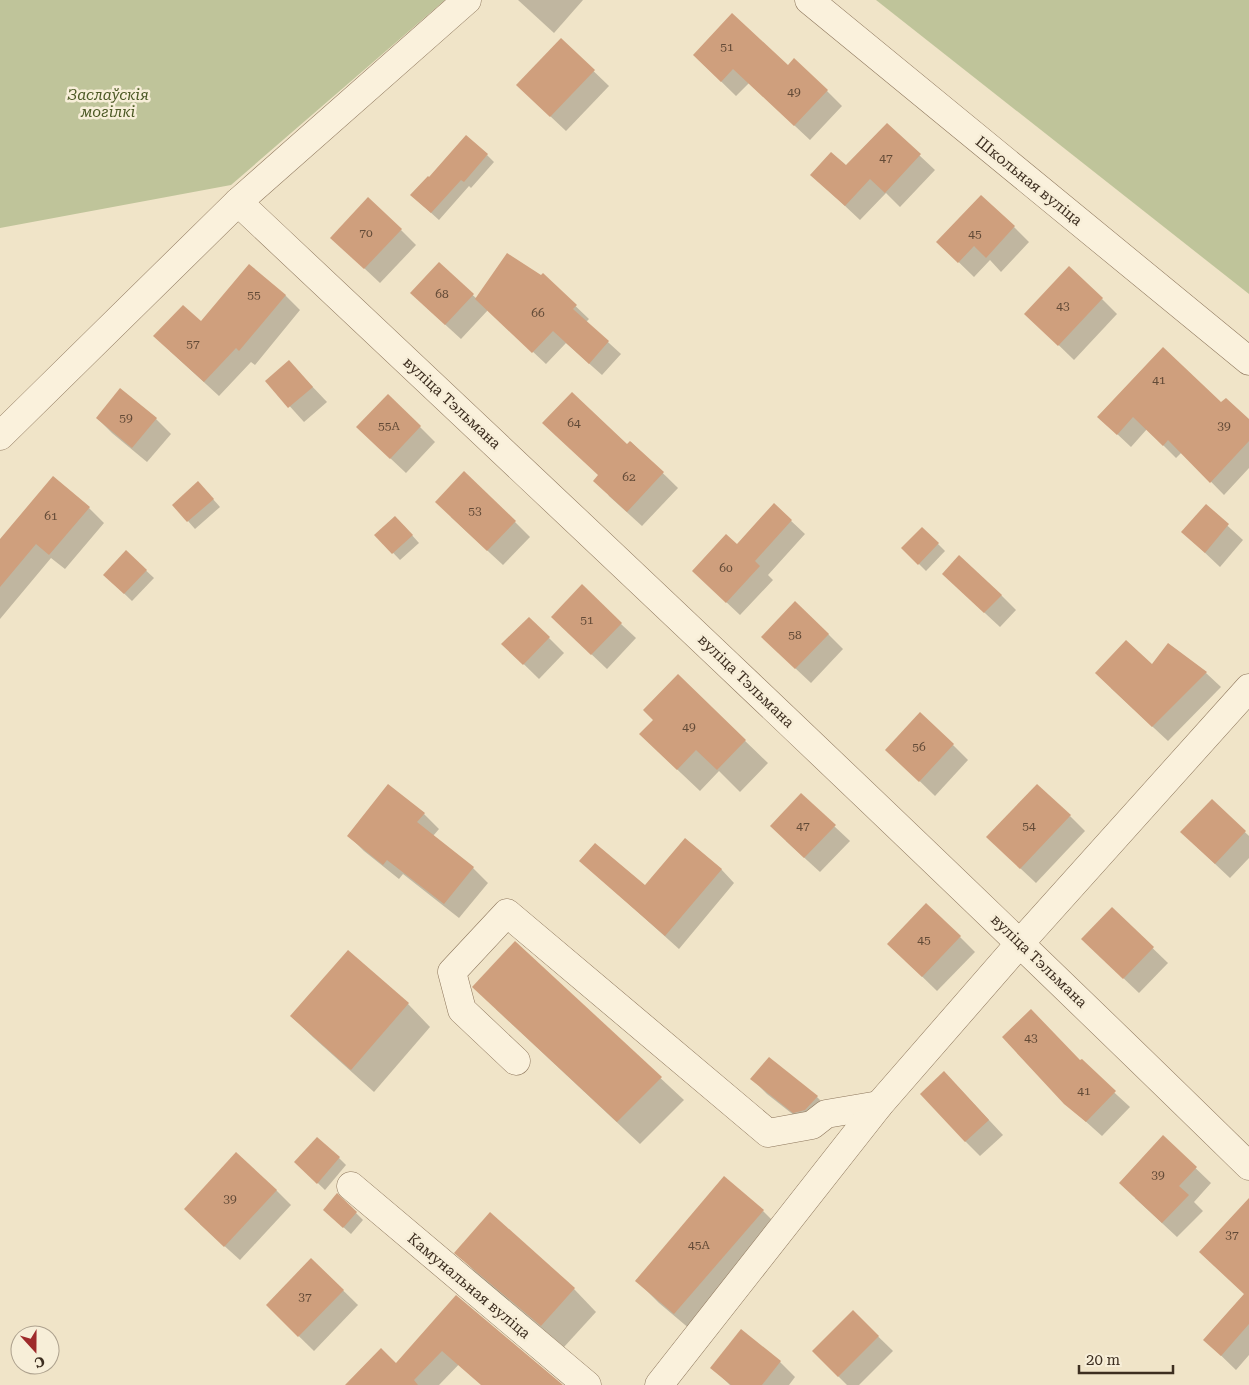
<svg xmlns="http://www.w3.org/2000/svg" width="1249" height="1385" viewBox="0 0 1249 1385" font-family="'Roboto Serif',serif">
<rect width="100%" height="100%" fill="#f0e4c8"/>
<g fill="#bfc49a">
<path d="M0 0H445L231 185 0 228Z"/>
<path d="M876 0H1249V294Z"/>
</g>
<g fill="#0003">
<path d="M518 0H583L554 33Z"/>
<path d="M561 40 609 86 566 131 533 100Z"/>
<path d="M694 55 788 67 827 91 842 106 810 140 749 83 736 96Z"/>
<path d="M887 125 935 170 900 207 886 193 860 220 812 175 846 167Z"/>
<path d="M487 155 494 162 471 188 469 186 439 220 419 202Z"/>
<path d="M1014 227 1029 242 1001 272 990 260 974 277 938 242Z"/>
<path d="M401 230 416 245 380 283 347 252Z"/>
<path d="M439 264 477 299 543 275 589 319 586 322 621 354 602 375 566 343 546 364 488 310 461 339 427 308Z"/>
<path d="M285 295 300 310 255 365 251 362 219 396 170 351 201 323Z"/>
<path d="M1102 299 1117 314 1074 360 1041 328Z"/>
<path d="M289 362 327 402 304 422 267 381Z"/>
<path d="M388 395 435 442 406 473 373 442Z"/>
<path d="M1222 404 1249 421V468L1224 495 1182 452 1176 458 1147 429 1131 447 1099 417Z"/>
<path d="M97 418 156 419 171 434 147 462 112 433Z"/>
<path d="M631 442 678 488 642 526 609 496 599 476Z"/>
<path d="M205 490 220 507 195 529 174 505Z"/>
<path d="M774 505 805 534 768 575 773 580 740 615 707 584 737 546Z"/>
<path d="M1206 506 1243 540 1220 567 1183 532Z"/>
<path d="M89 508 104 523 65 569 51 558 0 619V541Z"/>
<path d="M451 517 515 522 530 537 503 565Z"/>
<path d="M402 524 419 543 400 560 376 535Z"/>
<path d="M922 528 945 551 926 571 903 548Z"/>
<path d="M126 552 154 578 132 601 112 582Z"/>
<path d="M958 588 1001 595 1016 610 1000 627Z"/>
<path d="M529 618 564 653 539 679 503 644Z"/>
<path d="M621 624 636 638 607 669 568 632Z"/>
<path d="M828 634 843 649 811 683 778 652Z"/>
<path d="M1152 666 1206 673 1221 687 1168 741 1111 688Z"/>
<path d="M678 676 768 763 740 792 719 771 700 791 663 756 654 720Z"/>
<path d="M953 745 968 760 935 796 902 764Z"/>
<path d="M801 795 850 841 820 872 786 841Z"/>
<path d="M1212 801 1249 836V858L1230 878 1197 847Z"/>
<path d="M424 814 439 829 433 836 473 868 488 883 459 918 403 874 399 879 364 851 349 836Z"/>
<path d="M1070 816 1085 831 1036 883 1003 852Z"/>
<path d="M581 861 645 887 721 869 734 883 679 949Z"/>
<path d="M1112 909 1168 963 1139 993 1098 954Z"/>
<path d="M960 937 975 952 937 991 904 959Z"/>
<path d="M515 943 684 1100 640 1144 496 1009Z"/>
<path d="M348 951 408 1004 430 1027 374 1092 314 1038 291 1016Z"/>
<path d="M769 1059 817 1097 832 1112 809 1127 767 1094 752 1079Z"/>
<path d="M1081 1062 1130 1107 1102 1136 1065 1103Z"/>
<path d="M959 1088 1003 1135 980 1156 965 1141Z"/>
<path d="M1163 1137 1211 1183 1194 1202 1203 1211 1177 1237 1135 1198Z"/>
<path d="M339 1158 346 1165 325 1190 296 1162Z"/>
<path d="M276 1190 291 1205 240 1260 200 1224Z"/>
<path d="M338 1195 363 1220 351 1234 332 1217Z"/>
<path d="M763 1211 785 1233 697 1335 659 1303 636 1280Z"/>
<path d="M490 1214 574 1289 596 1312 564 1347 478 1275 456 1252Z"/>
<path d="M1249 1220V1355L1236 1370 1205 1340 1246 1295Z"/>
<path d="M311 1259 358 1305 314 1351 267 1305Z"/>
<path d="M853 1312 893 1351 859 1385H847L813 1351Z"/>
<path d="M492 1330 439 1385H347L396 1365Z"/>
<path d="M741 1331 780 1362 795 1377 789 1385H730L712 1368Z"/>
</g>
<g fill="#cf9f7d">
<path d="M732 13 788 65 794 58 828 90 794 126 733 69 721 82 693 55Z"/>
<path d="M561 38 595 70 550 117 516 85Z"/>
<path d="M887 123 921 154 885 193 870 179 845 206 810 175 831 152 846 165Z"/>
<path d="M466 135 488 154 464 182 461 180 431 213 410 195 428 176 429 177Z"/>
<path d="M981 195 1015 226 986 258 974 246 958 263 936 242Z"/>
<path d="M368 197 402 229 364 269 330 238Z"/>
<path d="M507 253 541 275 543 273 577 305 573 309 609 341 589 364 553 331 532 353 475 299Z"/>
<path d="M439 262 474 294 445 325 410 293Z"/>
<path d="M249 264 286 295 239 351 236 348 204 382 153 336 183 305 201 321Z"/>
<path d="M1069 266 1103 298 1058 346 1024 314Z"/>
<path d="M1163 347 1221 402 1226 398 1249 419V441L1210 483 1168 440 1163 446 1133 417 1117 435 1097 417Z"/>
<path d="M289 360 313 387 288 408 265 381Z"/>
<path d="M120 388 157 418 132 448 96 418Z"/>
<path d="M572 392 627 444 630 441 664 472 627 512 593 481 598 475 542 423Z"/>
<path d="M388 394 421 426 390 459 356 427Z"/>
<path d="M464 471 516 521 487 551 435 502Z"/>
<path d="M53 476 90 507 49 555 36 544 0 587V539Z"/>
<path d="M198 481 214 499 187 522 172 505Z"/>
<path d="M774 503 792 520 755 561 760 566 726 603 692 571 726 534 737 544Z"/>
<path d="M1206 504 1229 524 1205 553 1181 532Z"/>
<path d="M395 516 413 535 392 554 374 535Z"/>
<path d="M922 527 939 543 918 565 901 548Z"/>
<path d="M126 550 147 570 124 594 103 575Z"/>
<path d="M959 555 1002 595 984 613 942 574Z"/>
<path d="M582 584 622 623 591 655 551 617Z"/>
<path d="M795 601 829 634 795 669 761 637Z"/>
<path d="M529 617 550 637 523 665 501 644Z"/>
<path d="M1126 640 1152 664 1168 643 1207 672 1152 727 1095 673Z"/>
<path d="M678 674 746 740 717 770 696 750 677 770 639 734 653 720 643 710Z"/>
<path d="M920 712 954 744 919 782 885 750Z"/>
<path d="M388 784 425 813 417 822 474 867 444 904 387 860 383 865 347 836Z"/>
<path d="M1037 784 1071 815 1020 869 986 837Z"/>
<path d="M801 793 836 825 804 858 770 826Z"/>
<path d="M1212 799 1246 831 1215 864 1180 832Z"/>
<path d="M685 838 722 869 665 936 579 861 595 843 645 885Z"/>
<path d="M926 903 961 936 922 977 887 944Z"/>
<path d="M1112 907 1154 947 1123 979 1081 939Z"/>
<path d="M515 941 662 1077 617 1122 472 987Z"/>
<path d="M348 950 409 1003 351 1070 290 1016Z"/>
<path d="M1031 1009 1080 1060 1082 1059 1116 1091 1086 1122 1064 1104 1002 1037Z"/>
<path d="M769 1057 818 1096 805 1110 793 1113 750 1079Z"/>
<path d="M944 1071 989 1120 965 1142 920 1094Z"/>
<path d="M1163 1135 1197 1167 1179 1186 1189 1195 1162 1223 1119 1183Z"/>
<path d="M317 1137 340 1157 317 1184 294 1162Z"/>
<path d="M236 1152 277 1190 224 1247 184 1209Z"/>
<path d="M724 1176 764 1210 674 1314 635 1281Z"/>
<path d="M337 1193 357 1212 343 1228 323 1210Z"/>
<path d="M1249 1198V1324L1221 1356 1203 1340 1244 1294 1199 1252Z"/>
<path d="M490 1212 575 1288 541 1326 454 1253Z"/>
<path d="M311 1258 344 1290 298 1337 266 1305Z"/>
<path d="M456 1295 563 1385H481L442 1351 414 1380 418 1385H345L381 1348 396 1363Z"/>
<path d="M853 1310 879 1336 838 1377 812 1351Z"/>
<path d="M741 1329 781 1361 762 1385H731L710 1368Z"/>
</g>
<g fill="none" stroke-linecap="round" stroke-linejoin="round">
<g stroke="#8d765c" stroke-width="29">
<g id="minor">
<path d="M809 0 1249 361"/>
<path d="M238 202C577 521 916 840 1249 1166"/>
<path d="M0 436 238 202 467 0"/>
<path d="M516 1061 462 1010 452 972 507 913 768 1133 812 1125 826 1114 879 1105"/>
<path d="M351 1186 587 1385"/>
<path d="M659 1385 879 1105 1021 942 1249 688"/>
</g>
</g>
<use href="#minor" stroke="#faf1dc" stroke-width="28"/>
</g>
<g text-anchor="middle" stroke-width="5" stroke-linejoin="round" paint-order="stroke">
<g font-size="12" fill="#624a37">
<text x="727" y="51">51</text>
<text x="794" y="96">49</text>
<text x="886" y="162">47</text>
<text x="366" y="237">70</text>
<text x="975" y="238">45</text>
<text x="442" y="298">68</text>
<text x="254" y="299">55</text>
<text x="1063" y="310">43</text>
<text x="538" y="317">66</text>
<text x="193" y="348">57</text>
<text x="1159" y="384">41</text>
<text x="126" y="422">59</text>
<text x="574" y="427">64</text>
<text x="389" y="430">55А</text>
<text x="1224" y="430">39</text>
<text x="629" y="481">62</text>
<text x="475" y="515">53</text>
<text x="51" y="520">61</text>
<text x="726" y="572">60</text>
<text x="587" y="624">51</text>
<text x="795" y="639">58</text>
<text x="689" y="731">49</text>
<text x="919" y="751">56</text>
<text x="803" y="830">47</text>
<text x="1029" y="830">54</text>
<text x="924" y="944">45</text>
<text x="1031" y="1042">43</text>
<text x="1084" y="1095">41</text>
<text x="1158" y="1179">39</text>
<text x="230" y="1203">39</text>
<text x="1232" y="1239">37</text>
<text x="699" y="1249">45А</text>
<text x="305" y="1301">37</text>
</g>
<g font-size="15" font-style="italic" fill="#4d5a26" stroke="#f7eed8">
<text x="108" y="100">Заслаўскія<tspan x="108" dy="17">могілкі</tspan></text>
</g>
<g font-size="15" fill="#3d2e20" stroke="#f7eed8">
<text transform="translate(1029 181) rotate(39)" y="5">Школьная вуліца</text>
<text transform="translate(452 403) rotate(43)" y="5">вуліца Тэльмана</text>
<text transform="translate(746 681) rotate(44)" y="5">вуліца Тэльмана</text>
<text transform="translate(1039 961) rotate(44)" y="5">вуліца Тэльмана</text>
<text transform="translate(469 1286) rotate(40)" y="5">Камунальная вуліца</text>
</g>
</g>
<g transform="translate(35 1350) rotate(159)"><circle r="24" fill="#f7eed8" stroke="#ada18e"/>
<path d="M0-4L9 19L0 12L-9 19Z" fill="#9e2a2b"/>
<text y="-8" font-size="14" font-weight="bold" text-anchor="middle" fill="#3d2e20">С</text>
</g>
<path d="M1079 1365v8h94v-8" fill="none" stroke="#3d2e20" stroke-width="2.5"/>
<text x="1086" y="1365" font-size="15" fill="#3d2e20" stroke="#f7eed8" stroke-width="4" paint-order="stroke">20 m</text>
</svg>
